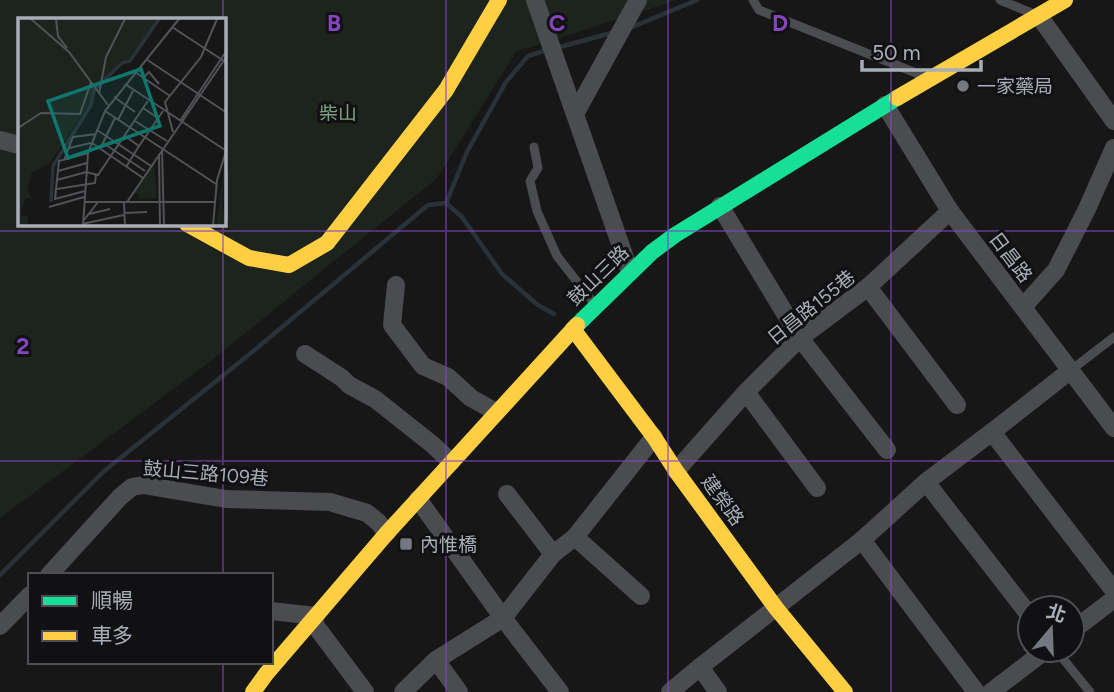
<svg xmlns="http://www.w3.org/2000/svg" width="1114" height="692" viewBox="0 0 1114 692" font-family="Figtree,'Noto Sans TC',sans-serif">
<rect width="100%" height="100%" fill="#171717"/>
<path fill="#1d241e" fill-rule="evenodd" d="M0 0H677L516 52 437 178 207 364 0 518ZM19 19H224V224H19Z"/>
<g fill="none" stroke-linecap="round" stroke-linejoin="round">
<g stroke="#2a3239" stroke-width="4.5">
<path d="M630 28 697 0"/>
<path d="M556 48 615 32"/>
<path d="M446 203 462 217 502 274 538 305 554 314"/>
<path d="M0 575 103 472 251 353 428 205 446 203 467 152 506 82 528 56 547 50"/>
</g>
<g stroke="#4b4c50" stroke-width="9">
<path d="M753 0 759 10 926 77"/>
<path d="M1000 0 1034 14"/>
<path d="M534 147 538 168 530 181 537 211 557 256 596 306"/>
<path d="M1071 370 1114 337"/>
<path d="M1056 650 1090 692"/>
</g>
<g stroke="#4b4c50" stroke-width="18">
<path d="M535 0 630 272"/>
<path d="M1039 16 1114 121"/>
<path d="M885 105 950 211 1114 428"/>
<path d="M575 114 638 0"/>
<path d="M0 140 19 145"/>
<path d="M720 206 800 338 887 450"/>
<path d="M396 285 392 325 423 366 448 377 471 398 496 412"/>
<path d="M868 287 957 405"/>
<path d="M1023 307 1056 270 1087 209 1114 148"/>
<path d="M305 354 342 378 349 385 375 399 433 445 451 462"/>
<path d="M1071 370 992 432 1114 591"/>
<path d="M746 392 817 488"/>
<path d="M676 471 746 392 800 338 868 287 950 211"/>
<path d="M926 482 1030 616"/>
<path d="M507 494 553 554"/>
<path d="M418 499 503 618 560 692"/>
<path d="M575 537 641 596"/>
<path d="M862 540 976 692"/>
<path d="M49 575 120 497 132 487 143 485 226 499 330 502 367 513 378 522 387 533"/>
<path d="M271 611 316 616"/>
<path d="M312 621 365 692"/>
<path d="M0 626 30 595"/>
<path d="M1072 631 1114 599"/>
<path d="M436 660 459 692"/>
<path d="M700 667 718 692"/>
<path d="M403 692 436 660 503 618 553 554 575 537 654 437"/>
<path d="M670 692 700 667 862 540 926 482 992 432"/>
<path d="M991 692 1046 650"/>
</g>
<path stroke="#16e098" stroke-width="16" d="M577 325 652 252 675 235 897 98"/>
<g stroke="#ffcf43" stroke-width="16">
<path d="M897 98 1065 0"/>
<path d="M187 224 249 258 289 265 327 243 446 90 499 0"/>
<path d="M573 329 654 437 676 471 776 608 845 692"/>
<path d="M253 692 266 674 387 533 577 325"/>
</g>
</g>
<path fill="none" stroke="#8446be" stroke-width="2" stroke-opacity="0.55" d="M223 0V19M446 0V692M668 0V692M891 0V692M223 224V575M0 231H1114M0 461H1114M223 662V692"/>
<g fill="#757880" stroke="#111113" stroke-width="2.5">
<circle cx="963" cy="86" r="7"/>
<rect x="399" y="537" width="14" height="14" rx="3.5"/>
</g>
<g text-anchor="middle" stroke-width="6" stroke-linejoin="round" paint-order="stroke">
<g font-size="19" fill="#a8adb8" stroke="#111113" text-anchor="start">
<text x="977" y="93">一家藥局</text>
<text x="420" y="551">內惟橋</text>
</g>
<g font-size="19" fill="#7fa381" stroke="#111113">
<text x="338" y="120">柴山</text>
</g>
<g font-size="19" fill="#a8adb8" stroke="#111113">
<text transform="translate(1011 257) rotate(53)" y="7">日昌路</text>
<text transform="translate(598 275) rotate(-44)" y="7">鼓山三路</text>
<text transform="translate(811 307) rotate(-39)" y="7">日昌路155巷</text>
<text transform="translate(206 473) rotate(5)" y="7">鼓山三路109巷</text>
<text transform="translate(723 500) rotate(54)" y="7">建榮路</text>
</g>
</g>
<g transform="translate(18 18)">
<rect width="208" height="208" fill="#171717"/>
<path d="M0 1H139L111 43 104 44 75 72 72 85 31 146 14 154 9 172 14 180H8L3 191 4 198H10L9 208H0ZM208 136 204 183 208 208H198ZM136 145 139 180 121 181V176L115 175Z" fill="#1d241e"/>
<path fill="none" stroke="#2a3239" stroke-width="3.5" d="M33 184 35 148 73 87 76 72 104 45 112 43 141 1"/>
<path fill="none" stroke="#515357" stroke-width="2" d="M38 1 40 18 49 30M154 9 209 45M128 41 209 95M117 54 152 78M125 60 131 54 141 66M73 64 90 87M107 66 207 132M81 76 88 39 107 1M96 79 117 94M130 83 125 90 140 100M87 93 198 166M100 102 115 73M117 103 149 123M162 103 209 32M0 110 23 95 62 96 73 64 51 34 13 1M79 112 133 148M155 114 147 84 183 39 199 1M107 118 121 128 145 93M74 125 125 160M85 125 127 153M51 130 73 125M82 131 97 100M144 132 146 208M141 136 142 208M46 142 55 119 78 116M108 149 121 128M40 153 69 145M209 155V201M39 162 68 154 80 157 125 90M39 171 77 165 78 156M67 173 37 181 41 143 70 135M66 184H197M106 184 107 208M109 184 209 38M31 189 66 179M106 195 129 194M71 196 92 191M66 202 80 184M64 206 106 197M65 208 70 135 87 93 161 1M195 208 199 162 209 130"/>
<path fill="#0f766e" fill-opacity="0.15" stroke="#0f766e" stroke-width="3.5" d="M123 51 142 108 50 140 30 83Z"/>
<rect width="208" height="208" fill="none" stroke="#a8adb8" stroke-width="3.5"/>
</g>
<g font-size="23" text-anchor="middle" font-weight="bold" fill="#8446be" stroke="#111113" stroke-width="6" stroke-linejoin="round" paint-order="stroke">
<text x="334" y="31">B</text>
<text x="557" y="31">C</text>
<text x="780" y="31">D</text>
<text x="23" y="354">2</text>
</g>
<rect x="28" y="573" width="245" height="91" fill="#111113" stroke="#4d4f55" stroke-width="2"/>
<rect x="42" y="596" width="35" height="10" fill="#16e098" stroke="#4d4f55" stroke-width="2"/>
<text x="91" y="608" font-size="21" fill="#a8adb8">順暢</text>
<rect x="42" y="631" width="35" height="10" fill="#ffcf43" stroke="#4d4f55" stroke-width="2"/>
<text x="91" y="643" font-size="21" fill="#a8adb8">車多</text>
<g transform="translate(1051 629) rotate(19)"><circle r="33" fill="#111113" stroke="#4d4f55" stroke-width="2"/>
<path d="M0-5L12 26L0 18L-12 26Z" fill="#757880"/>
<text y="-10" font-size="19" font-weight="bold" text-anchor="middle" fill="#a8adb8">北</text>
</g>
<path d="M862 60v10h119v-10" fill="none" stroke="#a8adb8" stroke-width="3.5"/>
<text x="872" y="60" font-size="21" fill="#a8adb8" stroke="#111113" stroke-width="5" paint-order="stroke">50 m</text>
</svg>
